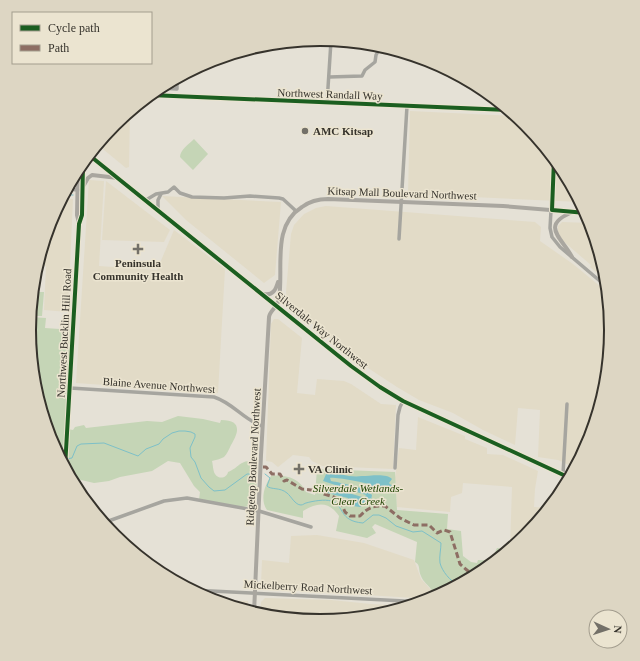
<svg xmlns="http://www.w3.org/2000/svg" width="640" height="661" viewBox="0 0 640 661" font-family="'Times New Roman',serif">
<rect width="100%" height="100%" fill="#e5e1d6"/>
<g fill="#e2dbc7">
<path d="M130 111 129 167 126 168 98 145 114 125Z"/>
<path d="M410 111 515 116 526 125 562 169 580 202 408 194Z"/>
<path d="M89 180 104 181 99 266 157 270 174 230 225 269 218 393 76 383Z"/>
<path d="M106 181 170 230 164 242 102 240Z"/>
<path d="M162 196 281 202 275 275 264 283 186 220Z"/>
<path d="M62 199H73L68 312 44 310 46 266 37 265 51 219Z"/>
<path d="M326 206 535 222 541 227 540 241 573 264 607 292 611 331 605 387 589 442 575 468 558 460 538 457 540 410 518 408 515 445 483 430 453 413 419 400 397 387 368 368 299 313 287 300 286 292 291 234 294 225 304 214 316 208Z"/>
<path d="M562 222 590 223 605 274 606 280 590 267 591 265 562 240 558 232V226Z"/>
<path d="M274 319H278L302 338 297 393 315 395 317 379 344 381 351 384 381 404 396 405 393 469 322 466 312 461 309 457 293 455 278 467 272 462 266 461 271 324Z"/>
<path d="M418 417 465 436V439L487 448V454L503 455 538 471 535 489 534 507 549 508 526 536 510 549 512 487 463 483 462 493 451 497 450 512 397 507 395 478 399 448 416 450Z"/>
<path d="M317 535 364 543 414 560 421 579 431 590V599L268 589 263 587 261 584 262 560 289 563 291 536Z"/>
<path d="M265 598 331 600 371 604 409 606 377 616 320 621 260 615 261 602Z"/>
<path d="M220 600 248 601V611L220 603Z"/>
</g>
<g fill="#c5d5b6">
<path d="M194 139 208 154 193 170 180 157C180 150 189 144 194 139Z"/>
<path d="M33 292H44L42 316H30Z"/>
<path d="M30 317 46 318 45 328 74 330 68 429 73 430 75 427 84 425 86 428 147 421 162 422 178 416 203 419 220 423 221 420C242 420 239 432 231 445 229 449 227 454 224 457 221 459 215 460 212 461 213 465 213 471 215 474 219 480 227 478 228 472 240 467 239 460 254 461L257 466 256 499C254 502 253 505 249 506 236 510 213 502 199 500L200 492 194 486 180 463 168 461 152 471 120 477 109 481 94 483 77 479 73 482C66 469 57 455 51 441 37 406 27 355 30 317Z"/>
<path d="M317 469 395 472 397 510 448 514 447 529 461 531 463 556 471 562 477 563 478 560C489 561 492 559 497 548L508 549V551L481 573 433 598C433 585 425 586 421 576 418 570 421 565 415 562L417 542 375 524 372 527 376 533 367 538 336 531 339 516C329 501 317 502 303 511V518L267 510C260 500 264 486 271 476 284 474 300 478 306 492L315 495Z"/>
</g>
<path fill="#7dc0c8" d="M327 472C339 473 350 478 362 476 370 476 387 473 392 479L389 483 392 486V487C382 493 377 488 368 484 363 482 335 477 330 478L331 481C341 483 366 487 372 495L371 500 360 507 353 506 348 498 323 492 322 485 362 497H365L366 495 323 481Z"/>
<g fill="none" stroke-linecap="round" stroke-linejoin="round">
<g stroke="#7dc0c8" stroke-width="1">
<path d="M64 195H73"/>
<path d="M66 459 72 458 77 446 81 444 104 443 138 456 146 449 159 444 163 439 172 433 179 431H185L191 432 195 434V437L190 448 191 457 195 462 201 478 209 487 214 491 225 490 247 474H256"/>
<path d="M265 474 270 478 267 486C271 490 280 487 287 493 291 496 295 505 301 505 303 505 305 503 306 503 313 501 325 499 331 501 345 505 338 521 363 523L373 515H379L386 518 396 526 413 532 422 531 441 543C441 549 439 557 440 563 442 571 450 581 458 585"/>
<path d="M467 580 470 577 472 578"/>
</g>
<g stroke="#a6a59f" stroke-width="3.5">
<path d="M329 77 362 76 365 70 375 62 376 55 381 46"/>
<path d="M159 88 177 89V78"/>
<path d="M150 95 508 110"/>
<path d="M327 103 331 41"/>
<path d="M554 159 550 228 552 237 560 247 607 287"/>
<path d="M67 189 78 190"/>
<path d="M146 200 156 194 168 192 174 187 180 193 192 197 224 198 250 196 279 198 283 199 296 211"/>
<path d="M158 209V200L161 194"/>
<path d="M399 239 407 106"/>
<path d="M70 388 214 397C233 403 244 420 262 426"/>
<path d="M395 468 398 415 400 407 403 401"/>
<path d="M562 492 567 404"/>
<path d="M103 523 164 501 187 498 259 511 311 527"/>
<path d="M192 590 424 602"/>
</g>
<g stroke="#a9a69f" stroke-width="4">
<path d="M89 155 351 366 380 387 403 401 570 478"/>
<path d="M78 168 77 215 79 223"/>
<path d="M84 185 88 178 92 175 118 178"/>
<path d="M572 257C562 238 539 225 573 212"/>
<path d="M264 294C273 296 276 289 278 282"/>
<path d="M65 468 79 224 82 215 83 163"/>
<path d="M254 613 261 455 269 317C270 310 278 307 279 299 284 269 271 226 302 207 310 201 318 199 328 199L503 206 586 213"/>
</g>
<path stroke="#8d6e63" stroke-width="3" stroke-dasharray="6 3" stroke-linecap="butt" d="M263 467H266L272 474H280L284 481 287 480 302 489 320 491 324 494 334 497 340 500 345 512 350 516H360C369 507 372 506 385 506L400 518 414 525H429L437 533 444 530 450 532 460 564 468 571 478 574"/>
<g stroke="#ebe4d0" stroke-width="6">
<g id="cycleway">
<path d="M150 95 508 110"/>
<path d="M89 155 351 366 380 387 403 401 570 478"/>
<path d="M554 159 552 210 586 213"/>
<path d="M65 468 79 224 82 215 83 163"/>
</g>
</g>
<use href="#cycleway" stroke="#1b5e20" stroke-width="4"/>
</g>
<g fill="#737068" stroke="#ebe4d0" stroke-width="1.5">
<circle cx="305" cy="131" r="4"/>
<path d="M136 243h4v4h4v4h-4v4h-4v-4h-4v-4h4z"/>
<path d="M297 463h4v4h4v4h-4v4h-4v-4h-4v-4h4z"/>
</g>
<g text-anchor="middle" stroke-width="3" stroke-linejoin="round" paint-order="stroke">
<g font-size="11" fill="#36332c" stroke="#ebe4d0">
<text transform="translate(330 94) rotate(2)" y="4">Northwest Randall Way</text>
<text transform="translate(402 193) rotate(2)" y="4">Kitsap Mall Boulevard Northwest</text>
<text transform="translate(322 330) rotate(39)" y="4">Silverdale Way Northwest</text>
<text transform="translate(64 333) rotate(-87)" y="4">Northwest Bucklin Hill Road</text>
<text transform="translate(159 385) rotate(4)" y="4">Blaine Avenue Northwest</text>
<text transform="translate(253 457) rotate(-87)" y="4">Ridgetop Boulevard Northwest</text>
<text transform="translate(308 587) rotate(3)" y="4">Mickelberry Road Northwest</text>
</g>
<g font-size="11" font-weight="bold" fill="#36332c" stroke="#ebe4d0" text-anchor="start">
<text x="313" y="135">AMC Kitsap</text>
<text x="138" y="267" text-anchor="middle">Peninsula<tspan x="138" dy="13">Community Health</tspan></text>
<text x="308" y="473">VA Clinic</text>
</g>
<g font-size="11" font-style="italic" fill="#1f4403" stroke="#ebe4d0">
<text x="358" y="492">Silverdale Wetlands-<tspan x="358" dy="13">Clear Creek</tspan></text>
</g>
</g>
<path d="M0 0H640V661H0ZM36 330a284 284 0 1 1 568 0a284 284 0 1 1-568 0Z" fill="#ddd6c3" fill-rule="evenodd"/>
<path fill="none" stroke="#36332c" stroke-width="2" d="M36 330a284 284 0 1 1 568 0a284 284 0 1 1-568 0Z"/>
<rect x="12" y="12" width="140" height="52" fill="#ebe4d0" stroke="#a39d8e"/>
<rect x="20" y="25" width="20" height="6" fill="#1b5e20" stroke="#a39d8e"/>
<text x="48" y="32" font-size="12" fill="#36332c">Cycle path</text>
<rect x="20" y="45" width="20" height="6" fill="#8d6e63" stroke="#a39d8e"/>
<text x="48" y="52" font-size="12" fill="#36332c">Path</text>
<g transform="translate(608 629) rotate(93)"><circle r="19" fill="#ebe4d0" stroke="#a39d8e"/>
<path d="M0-3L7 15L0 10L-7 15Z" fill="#737068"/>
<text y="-6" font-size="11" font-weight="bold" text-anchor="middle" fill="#36332c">N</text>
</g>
</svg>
